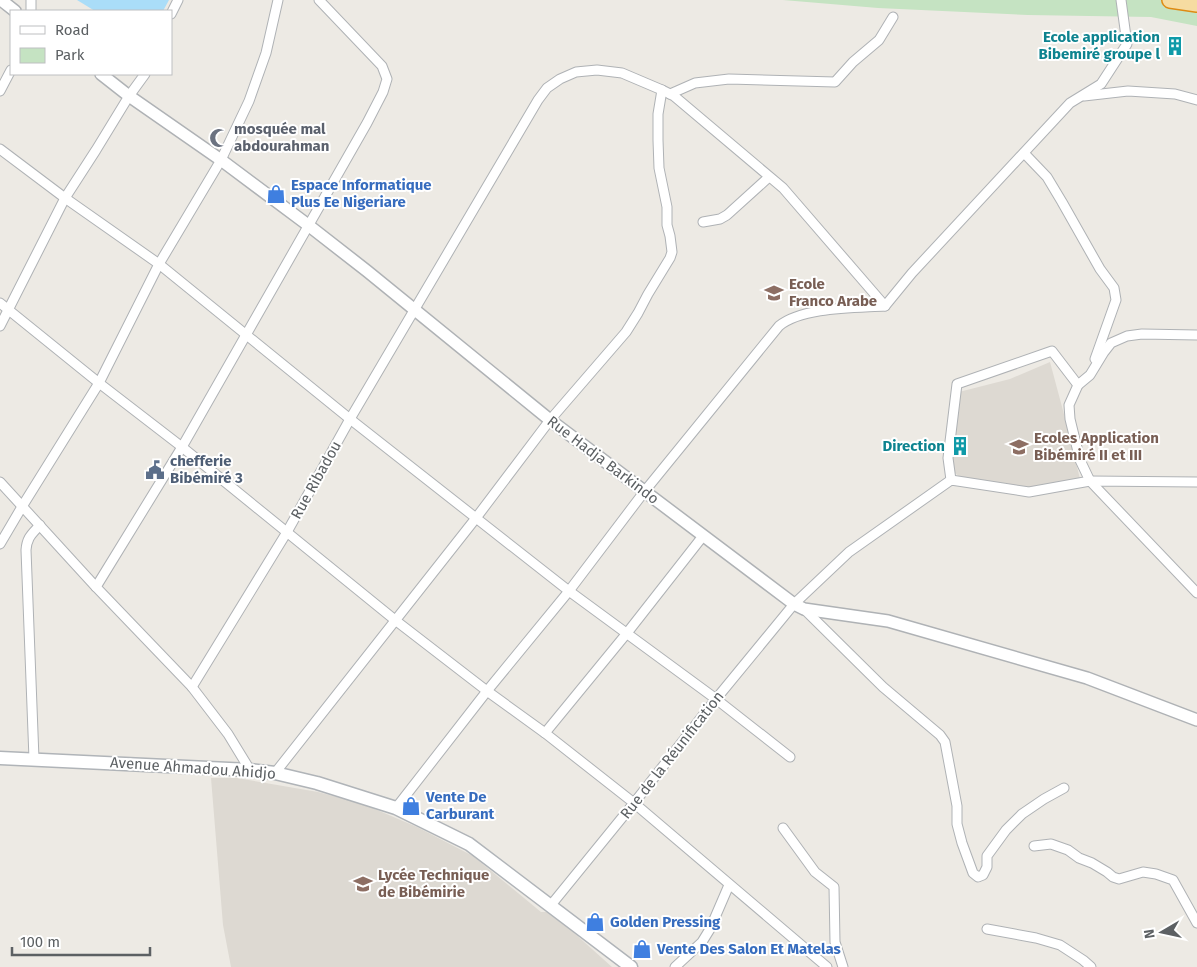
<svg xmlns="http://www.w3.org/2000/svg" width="1197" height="967" viewBox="0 0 1197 967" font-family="'Fira Sans',sans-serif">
<rect width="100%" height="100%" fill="#edeae4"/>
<g fill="#ddd9d2">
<path d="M1050 362 1065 418 1080 479 1029 489 966 482 949 468 955 393 1010 379Z"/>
<path d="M211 778H237L318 792 363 804 417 827 473 856 541 912H547L573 932 612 967H231L223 925Z"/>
</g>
<path fill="#c5e3c2" d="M783 0H1197V26L1151 17 1028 15 878 8Z"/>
<path fill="#aaddf8" d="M77 0H169L163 11H95Z"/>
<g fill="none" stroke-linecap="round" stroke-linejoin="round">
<g stroke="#afb2b5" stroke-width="11">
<g id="minor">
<path d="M31 11V0"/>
<path d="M171 14 178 0"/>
<path d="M0 91 11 70"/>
<path d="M670 94 695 83 729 79 835 82 853 62 879 40 893 17"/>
<path d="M1084 96 1128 91 1175 94 1197 100"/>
<path d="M0 149 65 198 159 264 350 419 476 518 569 591 716 699 790 757"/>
<path d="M1024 153 1047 177 1062 202 1100 269 1114 288 1116 300 1095 359"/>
<path d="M703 222 720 219 727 215 769 177"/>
<path d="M0 303 99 383 182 447 395 620 487 691 545 733 634 803 827 967"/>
<path d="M0 326 65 198 96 150 129 96 145 74"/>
<path d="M1197 335 1142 334 1127 336 1111 343 1104 352 1090 375 1078 385 1069 405 1070 419 1080 460 1090 481 1197 593"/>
<path d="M951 480 948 458 957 384 1052 351 1078 385"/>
<path d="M0 482 96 587 192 687 228 734 250 770"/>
<path d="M0 544 23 505 99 383 159 264 221 160 249 101 266 53 278 0"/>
<path d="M96 587 182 447 367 123 383 92 387 79 382 66 319 0"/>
<path d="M804 609 883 687 940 735 945 742 957 806V824L962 843 973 873 978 877 983 875 987 867V856L1006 830 1022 814 1044 799 1064 788"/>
<path d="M192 687 287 532 350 419 538 100 547 88 560 79 576 72 597 70 622 73 662 90 674 96 783 188 885 306"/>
<path d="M545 733 627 633 703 536"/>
<path d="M34 759 26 550C27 537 32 534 40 525"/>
<path d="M275 773 476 518 550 420 626 332 638 313 648 294 670 258 672 252 670 236 667 225V207L659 168 658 140V114L662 90"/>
<path d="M396 808 487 691 569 591 644 492 779 326C802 307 855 308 885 306L912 273 1070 103 1101 84 1127 44 1121 0"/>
<path d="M783 828 815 872 834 887 835 942 843 967"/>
<path d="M1034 846 1051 844 1068 850 1079 858 1092 863 1107 872 1113 877 1119 879 1143 872 1156 874 1173 880 1197 923"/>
<path d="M551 905 634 803 716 699 794 604 849 552 951 480 1029 492 1090 481 1197 482"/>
<path d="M987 929 1036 938 1060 945 1083 960 1091 967"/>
<path d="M675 967 702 942 710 929 729 885"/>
</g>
</g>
<g stroke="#afb2b5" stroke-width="14">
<g id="tertiary">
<path d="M1 0 15 11"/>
<path d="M101 74 129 96 221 160 308 225 367 271 550 420 794 604 804 609 888 621 1087 678 1197 720"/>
</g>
</g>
<g stroke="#b0b4b8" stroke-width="15">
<path id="secondary" d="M0 758 250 770 275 773 317 783 396 808 469 844 631 967"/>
</g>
<g stroke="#de8b13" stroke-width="18">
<path id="trunk" d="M1170 0 1197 4"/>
</g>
<use href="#minor" stroke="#fff" stroke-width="9"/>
<use href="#tertiary" stroke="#fff" stroke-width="11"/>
<use href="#secondary" stroke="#fff" stroke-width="12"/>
<use href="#trunk" stroke="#f6dca1" stroke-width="15"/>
</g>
<defs>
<g id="building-bare" transform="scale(1.5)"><path d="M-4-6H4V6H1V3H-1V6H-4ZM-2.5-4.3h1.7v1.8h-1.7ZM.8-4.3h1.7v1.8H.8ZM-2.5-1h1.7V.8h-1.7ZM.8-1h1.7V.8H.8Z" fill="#0f9aa8" stroke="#fff" stroke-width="2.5" paint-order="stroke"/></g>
<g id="mosque-bare" transform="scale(1.5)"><path d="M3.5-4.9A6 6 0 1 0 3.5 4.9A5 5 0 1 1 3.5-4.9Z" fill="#6b7280" stroke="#fff" stroke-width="2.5" paint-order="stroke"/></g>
<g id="shop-bare" transform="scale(1.5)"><path d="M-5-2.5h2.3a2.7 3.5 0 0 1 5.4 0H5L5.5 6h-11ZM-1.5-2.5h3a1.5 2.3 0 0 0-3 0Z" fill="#3f7fe0" stroke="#fff" stroke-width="2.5" paint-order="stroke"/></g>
<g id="school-bare" transform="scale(1.5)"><path d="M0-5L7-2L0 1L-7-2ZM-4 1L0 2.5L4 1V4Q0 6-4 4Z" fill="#8d6e63" stroke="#fff" stroke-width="2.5" paint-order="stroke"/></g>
<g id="civic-bare" transform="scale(1.5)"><path d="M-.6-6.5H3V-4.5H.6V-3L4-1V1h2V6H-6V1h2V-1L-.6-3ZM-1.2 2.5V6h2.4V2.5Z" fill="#5c6f8a" stroke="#fff" stroke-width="2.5" paint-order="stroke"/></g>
</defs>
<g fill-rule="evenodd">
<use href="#building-bare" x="1175" y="46"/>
<use href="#mosque-bare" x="219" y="138"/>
<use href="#shop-bare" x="276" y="194"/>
<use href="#school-bare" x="774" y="293"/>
<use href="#building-bare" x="960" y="446"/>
<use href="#school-bare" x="1019" y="447"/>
<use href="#civic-bare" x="155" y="470"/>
<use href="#shop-bare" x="411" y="806"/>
<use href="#school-bare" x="363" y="884"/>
<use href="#shop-bare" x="595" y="922"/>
<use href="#shop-bare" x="642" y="949"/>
</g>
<g text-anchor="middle" stroke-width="4" stroke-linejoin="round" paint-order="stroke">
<g font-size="15" font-weight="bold" fill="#0d838f" stroke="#fff" text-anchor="end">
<text x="1160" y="42">Ecole application<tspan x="1160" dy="17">Bibemiré groupe l</tspan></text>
<text x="945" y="451">Direction</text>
</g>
<g font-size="15" font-weight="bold" fill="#5b616d" stroke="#fff" text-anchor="start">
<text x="234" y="134">mosquée mal<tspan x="234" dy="17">abdourahman</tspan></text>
</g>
<g font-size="15" font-weight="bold" fill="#366cbe" stroke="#fff" text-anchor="start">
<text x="291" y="190">Espace Informatique<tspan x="291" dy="17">Plus Ee Nigeriare</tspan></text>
<text x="426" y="802">Vente De<tspan x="426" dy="17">Carburant</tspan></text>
<text x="610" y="927">Golden Pressing</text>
<text x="657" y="954">Vente Des Salon Et Matelas</text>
</g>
<g font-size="15" font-weight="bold" fill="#785e54" stroke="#fff" text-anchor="start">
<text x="789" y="289">Ecole<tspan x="789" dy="17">Franco Arabe</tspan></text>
<text x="1034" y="443">Ecoles Application<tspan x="1034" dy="17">Bibémiré II et III</tspan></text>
<text x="378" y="880">Lycée Technique<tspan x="378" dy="17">de Bibémirie</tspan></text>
</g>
<g font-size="15" fill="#5c6063" stroke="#fff">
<text transform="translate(603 460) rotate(37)" y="5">Rue Hadja Barkindo</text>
<text transform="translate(316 480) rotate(-61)" y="5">Rue Ribadou</text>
<text transform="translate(672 755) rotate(-52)" y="5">Rue de la Réunification</text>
<text transform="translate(193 768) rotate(4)" y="5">Avenue Ahmadou Ahidjo</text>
</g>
<g font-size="15" font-weight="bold" fill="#4e5e75" stroke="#fff" text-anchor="start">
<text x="170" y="466">chefferie<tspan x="170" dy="17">Bibémiré 3</tspan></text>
</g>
</g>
<rect x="10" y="10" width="162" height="65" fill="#ffffff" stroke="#bebfc1"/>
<rect x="20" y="26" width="25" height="8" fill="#ffffff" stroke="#bebfc1"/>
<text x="55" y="35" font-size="15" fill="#5c6063">Road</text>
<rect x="20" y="48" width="25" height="15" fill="#c5e3c2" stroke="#bebfc1"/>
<text x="55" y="60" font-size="15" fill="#5c6063">Park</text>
<g transform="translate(1162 932) rotate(261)" stroke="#ffffff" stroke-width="4" paint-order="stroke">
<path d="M0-4L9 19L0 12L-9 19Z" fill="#5c6063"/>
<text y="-8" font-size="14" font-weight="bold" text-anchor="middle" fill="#5c6063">N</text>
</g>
<path d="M12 947v8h138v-8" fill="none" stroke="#5c6063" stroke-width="2.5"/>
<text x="20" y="947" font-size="15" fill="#5c6063" stroke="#ffffff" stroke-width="4" paint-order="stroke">100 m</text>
</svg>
